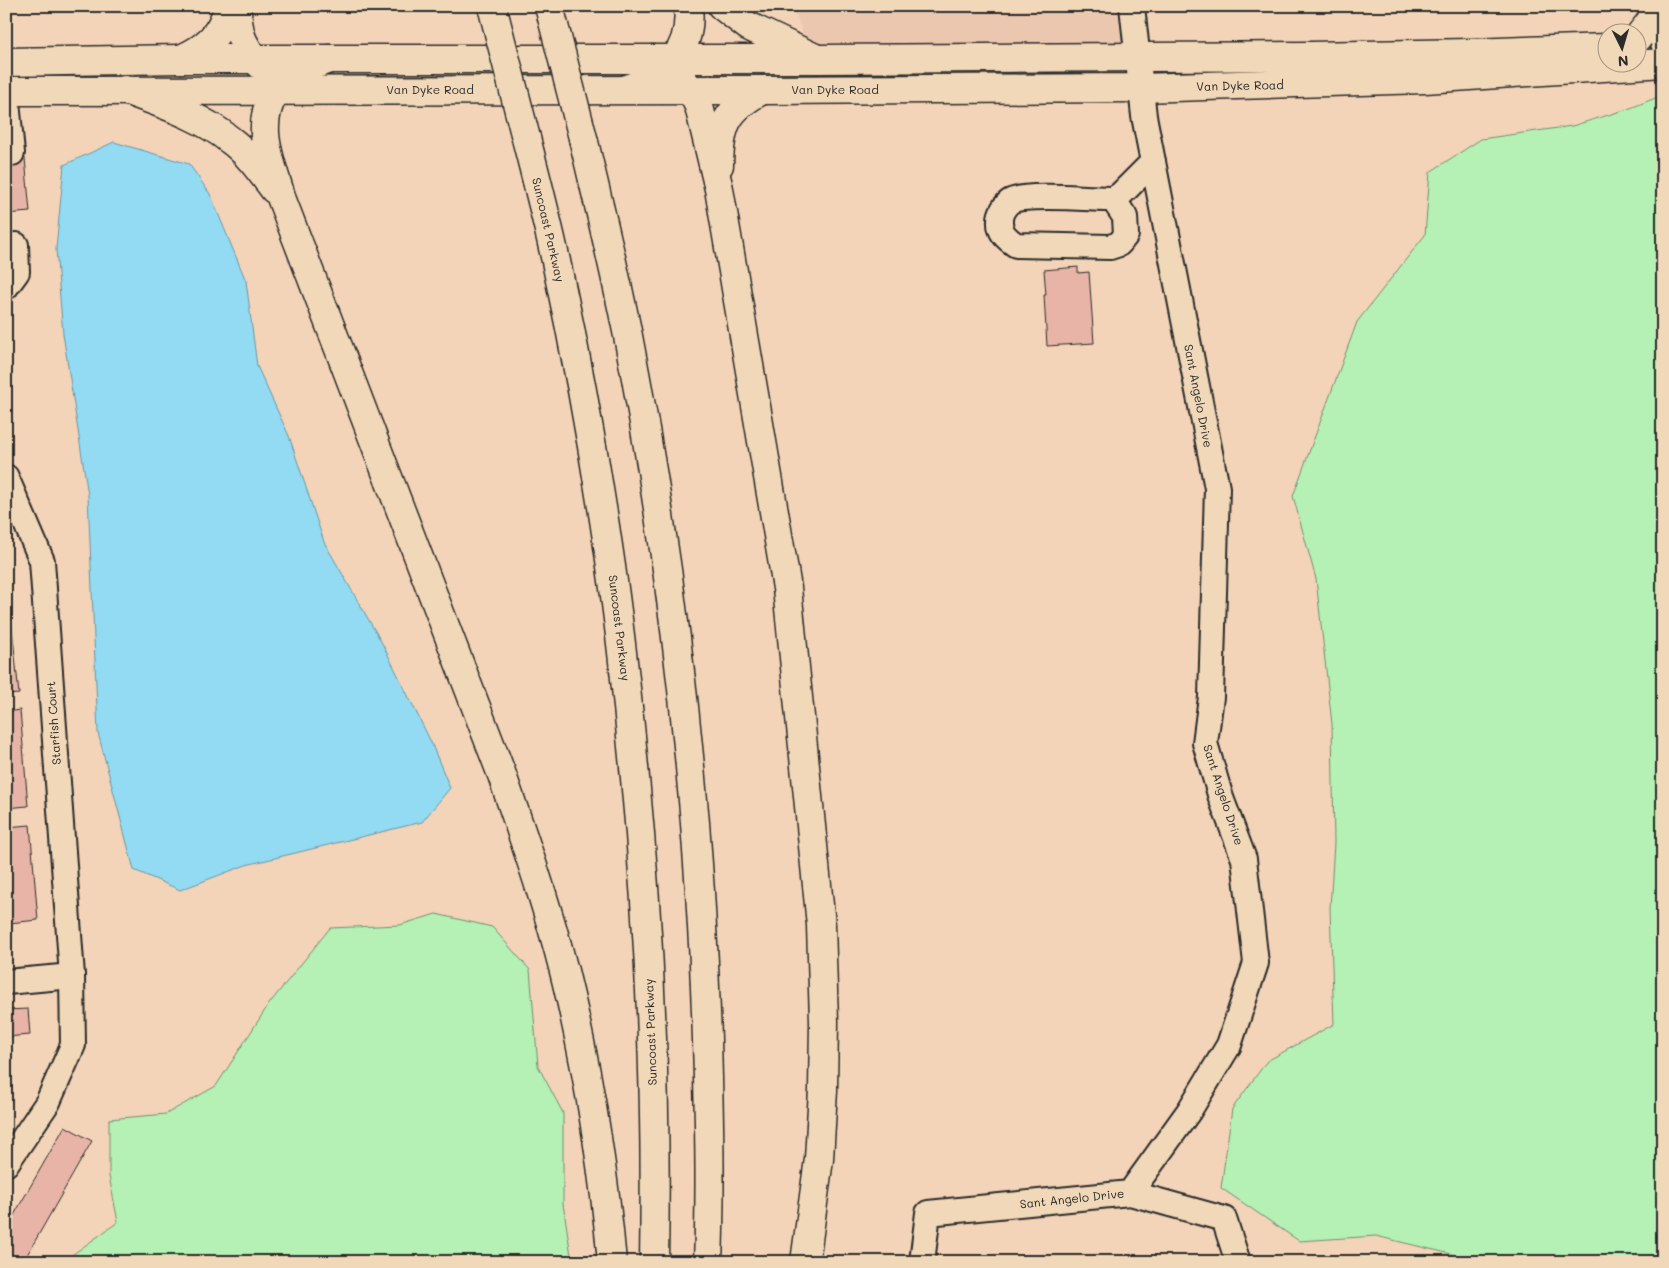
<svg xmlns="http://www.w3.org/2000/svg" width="1669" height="1268" viewBox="0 0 1669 1268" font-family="Mali,sans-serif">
<rect width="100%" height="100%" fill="#f3d4b8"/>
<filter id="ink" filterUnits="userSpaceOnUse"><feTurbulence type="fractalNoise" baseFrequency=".02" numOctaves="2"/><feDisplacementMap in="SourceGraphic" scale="10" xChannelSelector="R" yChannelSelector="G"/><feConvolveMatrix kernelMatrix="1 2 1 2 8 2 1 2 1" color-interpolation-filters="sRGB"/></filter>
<g filter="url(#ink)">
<path fill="#ecc7b0" d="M793 6H1121L1128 80 826 100Z"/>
<g fill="#b5f0b5" stroke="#708e70">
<path d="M1663 95V1262H1484L1376 1236 1299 1241 1221 1188 1232 1109 1267 1061 1334 1024 1330 908 1334 843 1332 724 1316 579 1293 496 1357 322 1425 235 1430 172 1481 139 1572 126 1628 109Z"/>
<path d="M436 914 492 927 530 970 538 1066 563 1113V1204L572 1262H66L72 1255 118 1222 109 1176V1119L166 1114 216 1086 269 1004 330 928 400 925Z"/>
</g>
<path fill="#92dbf3" stroke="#6995a3" d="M114 142 189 164 210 194 246 281 257 366 289 436 324 542 382 643 430 740 450 788 422 822 246 865 180 890 134 870 98 733 88 495 63 334 56 249 64 165Z"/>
<g fill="#e8b4a7" stroke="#2b2b2b">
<path d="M25 158 30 212 6 214V160Z"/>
<path d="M1078 267V273L1089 272 1094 343 1047 346 1044 295H1046L1044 270Z"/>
<path d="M6 599H9L19 694 6 695Z"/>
<path d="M20 710 28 806 6 808V712Z"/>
<path d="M30 825 38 920 9 923 6 889V827Z"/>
<path d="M28 1009 30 1035 6 1037V1010Z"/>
<path d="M65 1126 92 1141 23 1262H20L6 1254V1229Z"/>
</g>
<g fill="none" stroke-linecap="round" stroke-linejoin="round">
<g stroke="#2b2b2b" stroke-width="28">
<g id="minor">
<path d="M1659 6 1663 43"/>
<path d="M6 91 12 153"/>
<path d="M1113 199 1125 217 1126 235 1119 244 1110 247 1016 245C1006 238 999 232 1000 220 1000 213 1005 205 1011 201 1028 193 1091 199 1113 199L1120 195 1153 162"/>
<path d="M6 287 17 272 16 245"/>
<path d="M6 477 42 561 72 976 73 1045 48 1102 6 1164"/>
<path d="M6 982 72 976"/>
<path d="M1130 1193 1224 1219 1238 1262"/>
<path d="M922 1262 928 1213 1130 1193 1189 1111 1229 1045 1256 963 1244 859 1221 798 1205 743 1211 697 1217 488 1144 116 1132 6"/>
</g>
</g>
<g stroke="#2b2b2b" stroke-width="31">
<g id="major">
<path d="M1636 40 1651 21 1656 6"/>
<path d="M6 62 181 59H817L1310 56 1471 53 1606 48"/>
<path d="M6 91 762 90 1141 88 1425 79 1663 63"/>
</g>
</g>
<g stroke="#2b2b2b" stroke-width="31">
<g id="highway">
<path d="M236 6C238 18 238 30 243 41 253 63 277 81 299 89"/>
<path d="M722 6 748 26 817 59"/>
<path d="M181 59C207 48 221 34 229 6"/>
<path d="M329 59C314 65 296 70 284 81 279 85 276 91 273 96 254 129 273 167 282 200L502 775C527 848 553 921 570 996 590 1083 604 1173 612 1262"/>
<path d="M653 59 668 67 681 78 691 90 699 106 719 189 787 588 821 925 824 1022 823 1090 819 1159 805 1262"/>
<path d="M627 89C667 75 693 51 688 6"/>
<path d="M125 90C162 104 199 115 230 140 248 153 261 172 274 189"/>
<path d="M526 138C537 181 548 223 557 266 577 358 594 452 608 546 619 619 627 693 634 767 650 931 657 1096 654 1262"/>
<path d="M584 142C599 206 615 271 628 336 673 568 700 804 707 1040 709 1114 711 1188 708 1262"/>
<path d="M719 165C720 125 726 110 762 90"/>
</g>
</g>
<use href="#minor" stroke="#f1d8b9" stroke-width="24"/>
<use href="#major" stroke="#f1d8b9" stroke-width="28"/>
<use href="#highway" stroke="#f1d8b9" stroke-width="28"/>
<g stroke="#2b2b2b" stroke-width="31" stroke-linecap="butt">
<g id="highway-bridge">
<path d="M492 6 526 138"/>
<path d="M549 6 584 142"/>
</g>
</g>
<use href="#highway-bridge" stroke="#f1d8b9" stroke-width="28"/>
</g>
</g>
<g text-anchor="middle" stroke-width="4" stroke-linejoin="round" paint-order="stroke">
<g font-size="12" fill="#2b2b2b" stroke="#f1d8b9">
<text transform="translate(1240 86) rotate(-1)" y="4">Van Dyke Road</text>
<text x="430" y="94">Van Dyke Road</text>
<text x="835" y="94">Van Dyke Road</text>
<text transform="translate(548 230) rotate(77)" y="4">Suncoast Parkway</text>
<text transform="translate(1198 396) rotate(79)" y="4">Sant Angelo Drive</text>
<text transform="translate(619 628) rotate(83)" y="4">Suncoast Parkway</text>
<text transform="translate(54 723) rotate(-94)" y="4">Starfish Court</text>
<text transform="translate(1223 795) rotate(72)" y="4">Sant Angelo Drive</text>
<text transform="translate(651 1032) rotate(-92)" y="4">Suncoast Parkway</text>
<text transform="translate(1072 1199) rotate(-6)" y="4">Sant Angelo Drive</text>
</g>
</g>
<rect width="1669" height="1268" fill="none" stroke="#f1d8b9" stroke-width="25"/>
<rect x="12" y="12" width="1644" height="1243" fill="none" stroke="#2b2b2b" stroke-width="2" filter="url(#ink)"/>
<g transform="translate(1622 48) rotate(175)"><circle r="24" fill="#f1d8b9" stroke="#a29380"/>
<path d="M0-4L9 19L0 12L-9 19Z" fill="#2b2b2b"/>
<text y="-8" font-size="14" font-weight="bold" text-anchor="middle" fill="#2b2b2b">N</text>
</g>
</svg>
